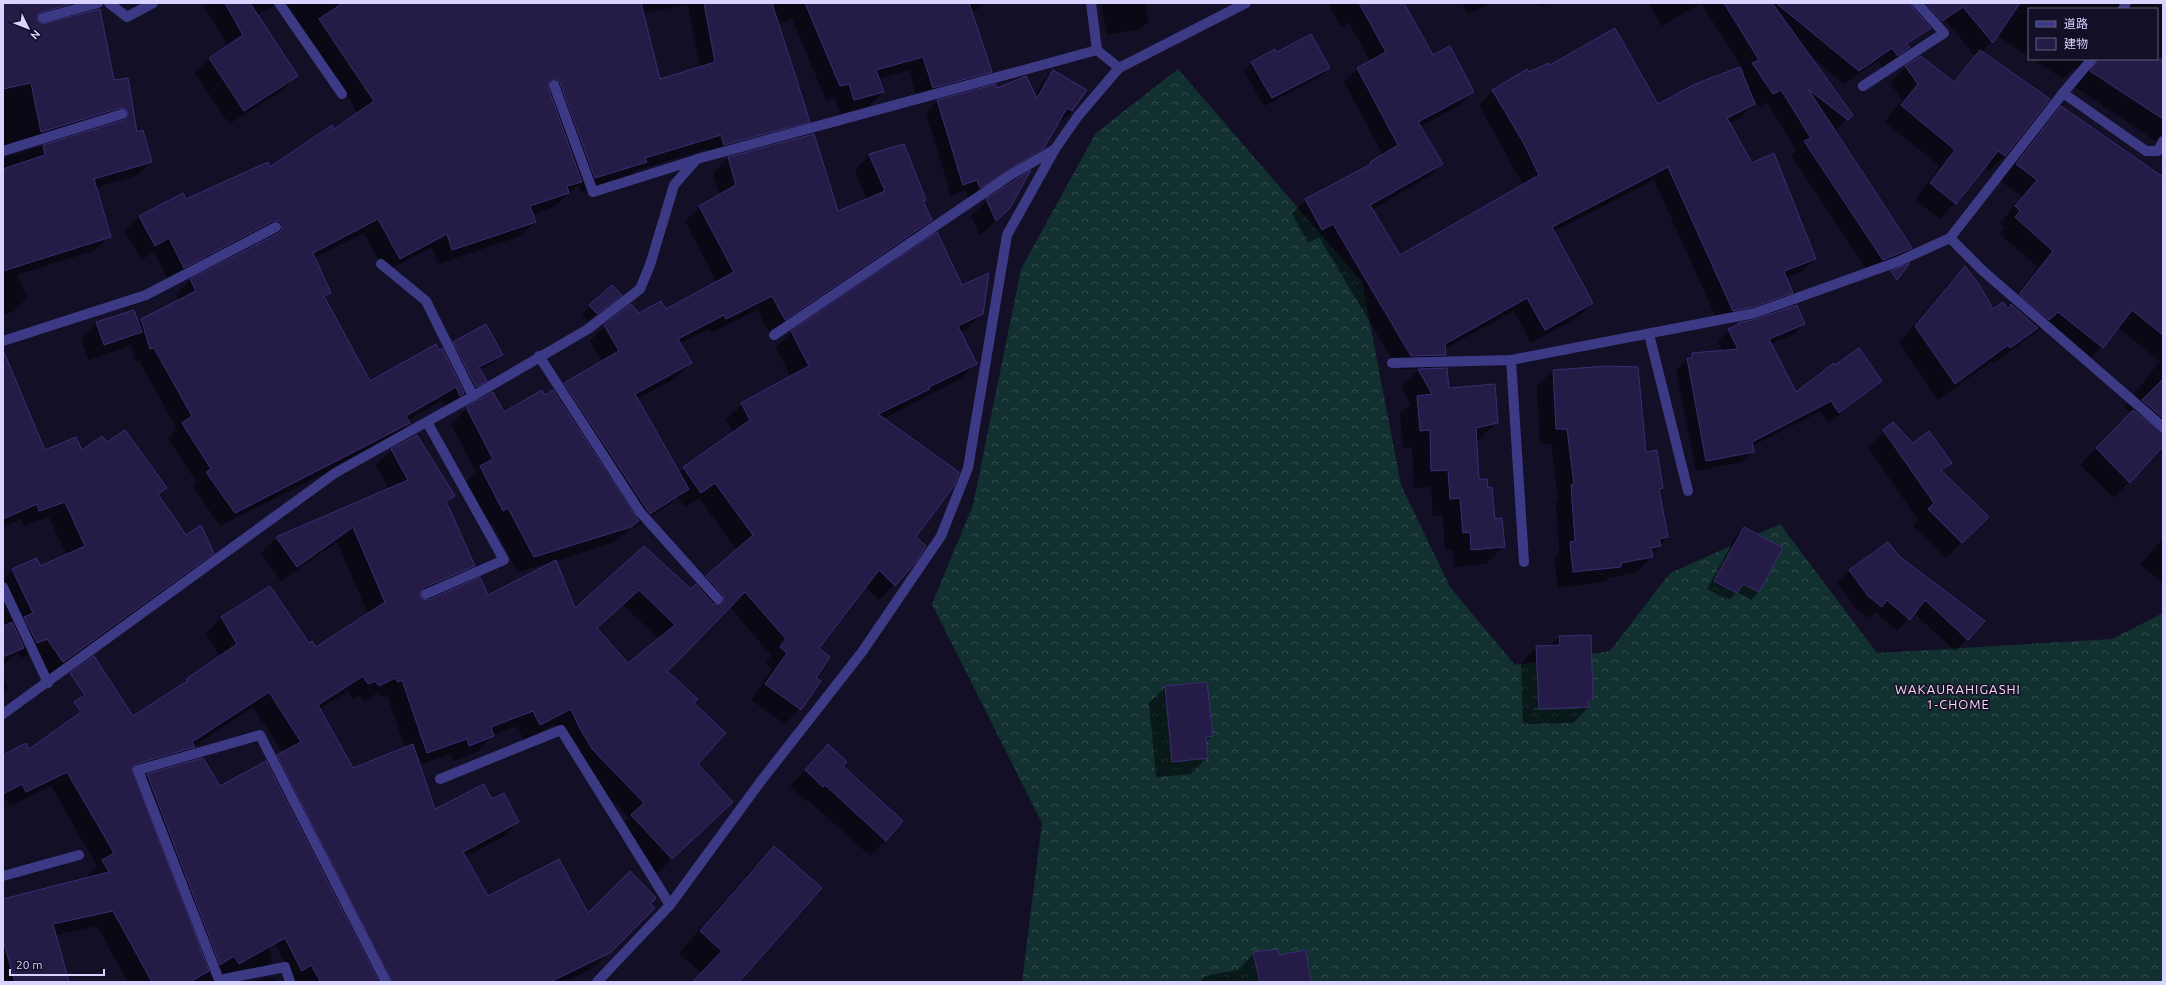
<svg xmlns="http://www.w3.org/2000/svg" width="2166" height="985" viewBox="0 0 2166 985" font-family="Ubuntu,'Noto Sans JP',sans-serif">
<defs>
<pattern id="forest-crowns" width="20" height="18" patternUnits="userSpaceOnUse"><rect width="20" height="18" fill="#12302f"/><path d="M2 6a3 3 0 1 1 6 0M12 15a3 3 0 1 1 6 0" fill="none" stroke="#344d4e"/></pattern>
</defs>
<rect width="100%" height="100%" fill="#130f26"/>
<path fill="url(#forest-crowns)" d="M1178 69 1362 282 1401 485 1450 587 1515 665 1610 651 1670 573 1780 524 1877 653 2112 639 2163 613V982H1022L1042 823 932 604 973 505 1021 269 1096 133Z"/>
<g fill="#0007" fill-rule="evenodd">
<path d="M3 3H34L36 19 113 81 127 79 136 133 151 161 138 175 95 188 110 236 96 250 17 275 27 298 13 312 3 315V158L114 124 110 121 3 153Z"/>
<path d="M207 3H279L257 15 297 75 283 90 229 124 195 73 209 58 228 46 204 6Z"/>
<path d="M286 3H569L659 80 700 68 688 5 608 19 605 3H983L977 10 970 11 990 72 976 86 918 102 909 70 878 79 883 92 869 106 840 114 835 98 826 100 792 19 778 24 809 121 794 136 710 159 707 149 637 170 631 176 581 192 578 185 554 207 532 214 535 221 521 236 438 264 432 247 385 272 364 233 314 258 330 292 325 298 370 383 435 346 463 393 446 409 442 401 408 420 409 423 395 438 220 526 193 487 197 483 168 438 177 429 139 361 136 363 130 343 125 348 88 360 81 339 97 323H138L179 301 176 295 190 280 268 239 265 235 169 281 154 252 141 260 125 231 139 216 269 168 334 130 358 113Z"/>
<path d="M1101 3H1145L1149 21 1141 29 1107 35Z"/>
<path d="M1328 3H1403L1433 56 1473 92 1460 105 1420 127 1442 164 1428 177 1372 210 1399 256 1523 185 1479 105 1493 91 1529 74 1658 105 1742 75 1745 72 1701 3H1890L1913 39 1906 45 1909 47 1896 61 1884 68 1878 61 1844 84 1809 55 1852 114 1835 131 1911 248 1897 262 1869 273 1791 155 1796 150 1767 103 1759 107 1751 95 1754 104 1740 118 1729 123 1752 164 1815 259 1801 272 1786 278 1792 292 1778 306 1719 324 1654 180 1553 232 1592 303 1578 317 1531 343 1514 311 1444 349 1445 355 1430 370 1448 389 1496 422 1479 440 1475 441 1478 481 1504 546 1486 564 1454 567 1453 549 1445 550 1443 515 1433 516 1431 487 1414 488 1412 447 1403 448 1400 414 1411 404 1401 387 1420 369H1398L1319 237 1308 243 1292 213 1306 200 1365 168 1383 155 1344 82 1357 69 1370 61 1349 23 1341 27ZM1804 87 1812 91 1814 95Z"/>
<path d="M1462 3H1491L1468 14Z"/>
<path d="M1538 3H1549L1541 7Z"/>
<path d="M1648 3H1701L1662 26Z"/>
<path d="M1950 3H2163V146L2075 87 2083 77 2080 69H2073L2063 79 2033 59H2157V9H2029V57L1997 35 1982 52 2005 156 1989 171 1984 167 1955 203 1940 219 1915 200 1940 166 1885 122 1902 100 1890 83 1906 67 1953 82 1975 56 1940 14Z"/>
<path d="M1276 53 1329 68 1321 76 1264 106 1244 71 1252 63Z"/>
<path d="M1053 71 1085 90 1072 111 1061 122 1058 121 1043 147 1032 159 969 198 965 190 951 196 926 113 937 101 995 86 996 89 1035 96 1042 83Z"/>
<path d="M2061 107 2163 179V445L2114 498 2080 465 2131 413 2124 407 2160 361 2117 327 2102 347 2086 363 2041 328 1994 363 1992 361 1938 400 1899 343 1949 283 1965 267 1993 311 2006 308 2038 267 2000 234 2005 228 2000 223 2022 197 2001 181 2045 123Z"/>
<path d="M870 155 924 200 922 202 931 220 916 235 770 334 757 310 711 333 709 329 680 344 691 363 676 378 636 399 678 473 734 433 726 419 742 404 791 377 776 348 791 332 937 234 962 287 982 313 967 329 960 332 976 364 960 379 883 419 915 537 894 585 879 600 865 586 817 649 814 678 800 709 785 724 751 700 772 669 766 663 771 655 729 606 666 672 693 703 696 764 716 818 656 874 616 831 629 818 578 765 564 743 555 724 524 740 517 726 493 735 478 751 454 761 451 754 419 765 435 810 491 801 518 822 503 837 464 857 487 898 588 915 649 904 653 908 593 968 565 982H297L266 929 272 962 256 978 236 982H128L97 926 55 935 68 982H3V901L88 878 87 876 97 866 51 786 10 806 6 799 3 801V756L133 717 178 688 186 679 220 657 206 633 221 618 270 587 308 645 316 648 368 614 337 542 281 581 261 553 277 538 389 489 376 465 392 450 454 496 446 504 474 565 458 581 420 597 422 600 488 596 555 561 518 572 492 523 487 526 465 483 476 472 451 424 467 408 504 413 544 396 555 394 565 384 602 362 590 341 605 326 639 315 665 310 717 283 685 221 700 207 720 195 713 173 728 158 837 213 867 200 855 170ZM678 498 685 507 699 498 737 550 691 590 644 547 574 610 556 561 614 542 634 526 635 528ZM623 605 659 639 628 664 596 629ZM348 691 352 699 360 696 364 701 379 692 382 697 387 695 405 748 352 769 319 709ZM253 707 283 753 267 766 220 788 202 759 147 775 137 786 133 775 179 762 194 746Z"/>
<path d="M987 200 1009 208 980 236 971 216Z"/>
<path d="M612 286 620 295 588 321 582 314Z"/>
<path d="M1757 320 1804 324 1793 335 1770 344 1795 393 1835 366 1881 381 1870 391 1828 423 1820 412 1752 446 1753 451 1742 462 1696 471 1676 370 1692 354 1723 351 1718 341 1729 330 1738 324Z"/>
<path d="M454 343 502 355 494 362 480 370 485 380 468 394 446 350Z"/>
<path d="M3 359 45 451H82L107 443 165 488 157 496 186 536 213 553 197 569 47 677 31 654 21 658 18 653 3 665V605L4 607 6 605 3 598V580L13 570 40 568 67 556 49 517 23 526 21 519 3 527Z"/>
<path d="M1553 370 1645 454 1662 488 1658 491 1667 537 1652 554V557L1637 572 1609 578 1604 582 1558 588 1554 559 1559 553 1556 501 1558 499 1551 444H1540L1537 386Z"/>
<path d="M1893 424 1913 444 1950 463 1941 472 1987 517 1946 558 1913 526 1918 520 1868 447Z"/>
<path d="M1744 528 1782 548 1758 592 1751 600 1737 592 1728 600 1707 589 1736 536Z"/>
<path d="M2163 539V582L2162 583 2140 564Z"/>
<path d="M1888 543 1967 639 1955 651 1914 613 1897 631 1875 612 1869 618 1855 608 1837 583 1849 571Z"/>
<path d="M1590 636 1592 699 1588 703 1589 707 1573 723 1523 724 1521 663 1537 647H1550L1559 637ZM1578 707V709L1534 710V708Z"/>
<path d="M3 675 8 688 3 694Z"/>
<path d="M1165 687 1212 736 1206 742 1207 758 1191 774 1156 777 1149 703Z"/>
<path d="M828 746 886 840 870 856 808 800 807 802 790 786Z"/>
<path d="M774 847 737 982H692L701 973 679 953 752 869Z"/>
<path d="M1254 953 1279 956 1310 982H1199L1205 976 1238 970Z"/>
<path d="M275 977 276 982H248Z"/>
</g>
<g fill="#241b47" stroke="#3b2d73" fill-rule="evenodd">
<path d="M3 3H73L39 13 37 20 42 24 100 9 114 80 128 78 137 132 143 130 152 162 94 179 111 237 3 271V169L45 155 43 145 124 120 128 115 126 109 120 108 41 132 31 83 3 89Z"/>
<path d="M225 3H250L298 76 244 111 209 58 243 35Z"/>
<path d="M343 3H641L660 79 715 62 704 3H772L810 122 724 145 721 135 645 158 647 162 595 178 560 83 556 79H551L548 84V87L582 182 567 186 569 193 530 206 536 222 452 250 447 234 400 259 378 219 313 253 331 293 324 296 370 381 436 344 439 350 442 348 464 393 460 396 456 387 406 416 410 423 235 513 206 472 211 469 182 423 192 416 154 348 150 349 141 319 196 291 190 279 279 233 282 230V224L279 221H273L184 268 169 238 155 246 139 216 183 193 186 199 268 162 270 167 332 125 334 129 374 101 319 19Z"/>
<path d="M805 3H969L992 72 933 88 923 57 876 70 884 92 854 100 849 84 840 86Z"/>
<path d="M1359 3H1404L1433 55 1450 46 1474 92 1418 122 1443 164 1370 205 1400 255 1539 175 1523 142 1492 90 1527 69 1529 72 1549 63 1550 65 1615 28 1658 104 1695 84 1740 67 1755 104 1727 118 1752 163 1774 153 1816 259 1784 271 1793 293 1753 307 1733 311 1668 167 1552 227 1593 303 1545 330 1527 298 1445 344 1446 355 1411 356 1333 224 1322 230 1305 199 1371 164 1370 162 1398 145 1357 68 1386 52Z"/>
<path d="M1724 3H1772L1853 115 1848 120 1808 89 1912 248 1883 260 1804 141 1811 138 1781 90 1773 94 1752 63 1759 60Z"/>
<path d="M1776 3H1911L1912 7 1931 28 1906 44 1910 47 1898 56 1892 48 1859 71Z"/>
<path d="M1926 3H2020L1993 43 1963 7 1942 21Z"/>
<path d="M1311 34 1330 68 1272 98 1251 62 1275 49 1277 52Z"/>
<path d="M1980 50 2050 99 2005 156 1998 151 1956 204 1930 183 1955 150 1901 105 1918 84 1905 66 1921 56 1954 82Z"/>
<path d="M2098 59H2163V119L2090 71Z"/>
<path d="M1053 70 1087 90 1072 111 1067 108 1044 148 980 188 977 180 963 185 937 100 996 84 997 88 1026 76 1037 98Z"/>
<path d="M2061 106 2163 177V335L2132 310 2103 348 2058 312 2049 320 2019 294 2053 251 2015 217 2020 211 2015 206 2037 180 2016 164Z"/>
<path d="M814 134 838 211 885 191 869 154 904 144 926 200 923 201 932 220 785 320 772 296 726 319 724 315 678 339 692 363 635 394 689 489 650 514 564 383 619 351 604 325 631 304 639 313 661 301 666 309 734 272 699 206 736 185 728 157Z"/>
<path d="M1031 170 1010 208 996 221 986 199Z"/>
<path d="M937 232 962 285 989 273 983 314 958 326 977 364 929 387 930 389 878 414 959 472 954 486 916 537 926 546 916 562 895 586 879 570 819 648 830 657 816 678 821 681 801 710 765 684 787 653 780 647 786 639 745 592 677 662 667 671 698 699 694 703 726 733 698 764 733 802 672 859 631 815 644 803 593 750 579 727 571 709 540 725 533 711 491 727 494 736 469 746 467 739 427 753 402 680 398 682 395 678 379 686 375 681 368 684 363 676 318 705 353 768 413 744 435 809 484 784 492 799 504 793 519 822 463 852 488 896 559 859 588 913 630 871 656 898 650 904 655 908 610 953 550 982H392L277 755 301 742 269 692 192 742 195 747 136 764 132 769 209 971 190 982H152L113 911 53 924 69 982H15L3 940V899L109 872 102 860 114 853 67 772 26 792 22 784 3 794V755L26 743 29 749 81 712 74 702 85 695 70 673 94 656 133 716 187 681 186 679 237 644 221 617 270 586 309 643 312 641 316 647 385 602 353 527 297 567 276 537 408 480 391 449 417 435 455 496 446 501 475 566 423 588 420 594 422 599 429 600 480 577 488 595 556 560 575 608 644 546 691 589 696 584 713 604H722L724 601 723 595 706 576 753 535 715 483 701 493 683 467 750 420 741 403 809 366 791 331ZM639 590 675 625 628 663 597 628Z"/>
<path d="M1910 263 1897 280 1891 271Z"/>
<path d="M1965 266 1980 286 1993 309 2003 302 2008 309 2011 304 2038 328 2010 348 2008 345 1955 384 1915 326Z"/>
<path d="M612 285 622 295 597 314 589 305Z"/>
<path d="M1797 305 1805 324 1769 339 1796 392 1834 363 1835 365 1859 348 1882 381 1839 413 1831 401 1752 442 1754 452 1706 461 1687 358H1692V353L1738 349 1728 329 1739 324 1738 323 1757 319Z"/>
<path d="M134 310 142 332 104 345 96 322Z"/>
<path d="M486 324 503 355 479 367 487 381 476 387 453 342Z"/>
<path d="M3 350 45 450 76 437 82 450 102 436 107 442 125 430 167 488 158 494 186 535 201 525 214 553 63 662 47 639 37 643 24 617 33 613 12 569 37 558 40 566 85 546 65 502 39 511 37 504 3 519Z"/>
<path d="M1607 366 1638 367 1646 452 1657 450 1663 488 1659 489 1668 537 1659 539 1661 546 1651 548 1653 557 1621 563V567L1573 572 1570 542 1575 541 1571 485 1574 484 1567 429H1556L1553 370Z"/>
<path d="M1447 368 1449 388 1495 384 1498 423 1476 428 1479 479H1487L1488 488 1492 487 1495 519 1502 518 1505 547 1471 550 1470 532 1463 533 1460 498 1450 499 1448 470 1431 471 1430 430 1420 431 1417 396 1432 394 1418 369Z"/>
<path d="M2163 379V418L2142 400Z"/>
<path d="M542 390 545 395 553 390 639 521 631 527 534 557 508 508 503 511 480 466 493 459 466 407 493 392 504 412Z"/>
<path d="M2133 410 2163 433V446L2130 483 2096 448Z"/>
<path d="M1893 422 1913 443 1929 431 1952 463 1941 470 1989 517 1962 543 1928 509 1934 503 1883 430Z"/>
<path d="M1744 527 1783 548 1759 592 1743 584 1737 593 1714 581Z"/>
<path d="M1888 542 1900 557 1985 621 1968 640 1925 600 1910 620 1887 600 1882 607 1868 596 1849 570Z"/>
<path d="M12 622 24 648 3 657V626Z"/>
<path d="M1591 635 1593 699 1588 700 1590 707 1539 709 1536 646 1560 645 1559 636Z"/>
<path d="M1207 682 1213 736 1206 737 1208 758 1172 762 1165 686Z"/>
<path d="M828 744 847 762 843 766 903 821 886 841 825 785 823 787 805 770Z"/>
<path d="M203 758 220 786 266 761 379 982H321L311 965 302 971 285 938 239 964 234 956 220 965 147 774Z"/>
<path d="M774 846 822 888 739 982H692L722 951 700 931Z"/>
<path d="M1277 949 1279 955 1306 950 1311 982H1260L1253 952Z"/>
</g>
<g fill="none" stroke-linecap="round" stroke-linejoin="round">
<g stroke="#3d3a85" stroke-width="10">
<path d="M2123 9 2126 3"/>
<path d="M2063 93 2092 59"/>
<path d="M774 335 1009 176 1055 149"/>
<path d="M138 770 219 980 285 967 290 982"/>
<path d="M440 779 561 730 670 905"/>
</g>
<g stroke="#3d3a85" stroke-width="10">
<path d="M109 3 127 17 153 3"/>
<path d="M279 3 342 94"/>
<path d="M1091 3 1097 50 1119 68 1246 3"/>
<path d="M43 18 98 3"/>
<path d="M554 85 593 192 695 160"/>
<path d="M1863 86 1944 33 1917 3"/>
<path d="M3 151 122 114"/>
<path d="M1950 238 1983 271 2163 427"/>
<path d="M381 264 426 301 473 396"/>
<path d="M1649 334 1688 491"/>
<path d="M3 341 146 295 276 227"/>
<path d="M539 356 640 512 718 599"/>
<path d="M1511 360 1524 562"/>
<path d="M1392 363 1511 360 1755 313 1897 262 1950 238 2063 93 2146 151H2158L2163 141"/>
<path d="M3 587 48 683"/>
<path d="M426 594 504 560 427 422"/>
<path d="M3 714 335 473 473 396 588 329 640 289 650 265 674 185 697 159 1097 50"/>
<path d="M138 770 260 735 386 982"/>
<path d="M3 876 79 855"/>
<path d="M597 982 670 905 761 781 862 652 941 536 968 468 1007 235 1055 149 1078 116 1119 68"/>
</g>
</g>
<g text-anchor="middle" stroke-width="3" stroke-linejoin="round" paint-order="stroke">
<g font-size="13" letter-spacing="1" fill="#ffd6f0" stroke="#130f26">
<text x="1958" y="694">WAKAURAHIGASHI<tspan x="1958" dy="15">1-CHOME</tspan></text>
</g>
</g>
<rect width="2166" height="985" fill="none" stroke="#d9d4ff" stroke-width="8"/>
<rect x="2028" y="8" width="130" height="52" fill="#130f26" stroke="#625e7d"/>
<rect x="2036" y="21" width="20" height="6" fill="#3d3a85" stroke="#625e7d"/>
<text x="2064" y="28" font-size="12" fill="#d9d4ff">道路</text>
<rect x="2036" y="38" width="20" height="12" fill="#241b47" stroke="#625e7d"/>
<text x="2064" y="48" font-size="12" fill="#d9d4ff">建物</text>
<g transform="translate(28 28) rotate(133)" stroke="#130f26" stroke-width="3" paint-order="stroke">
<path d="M0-3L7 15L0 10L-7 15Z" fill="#d9d4ff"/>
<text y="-6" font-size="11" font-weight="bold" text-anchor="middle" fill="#d9d4ff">N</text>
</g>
<path d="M10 969v6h94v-6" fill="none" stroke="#d9d4ff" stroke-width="2"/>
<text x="16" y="969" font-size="12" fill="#d9d4ff" stroke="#130f26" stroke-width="3" paint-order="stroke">20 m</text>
</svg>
